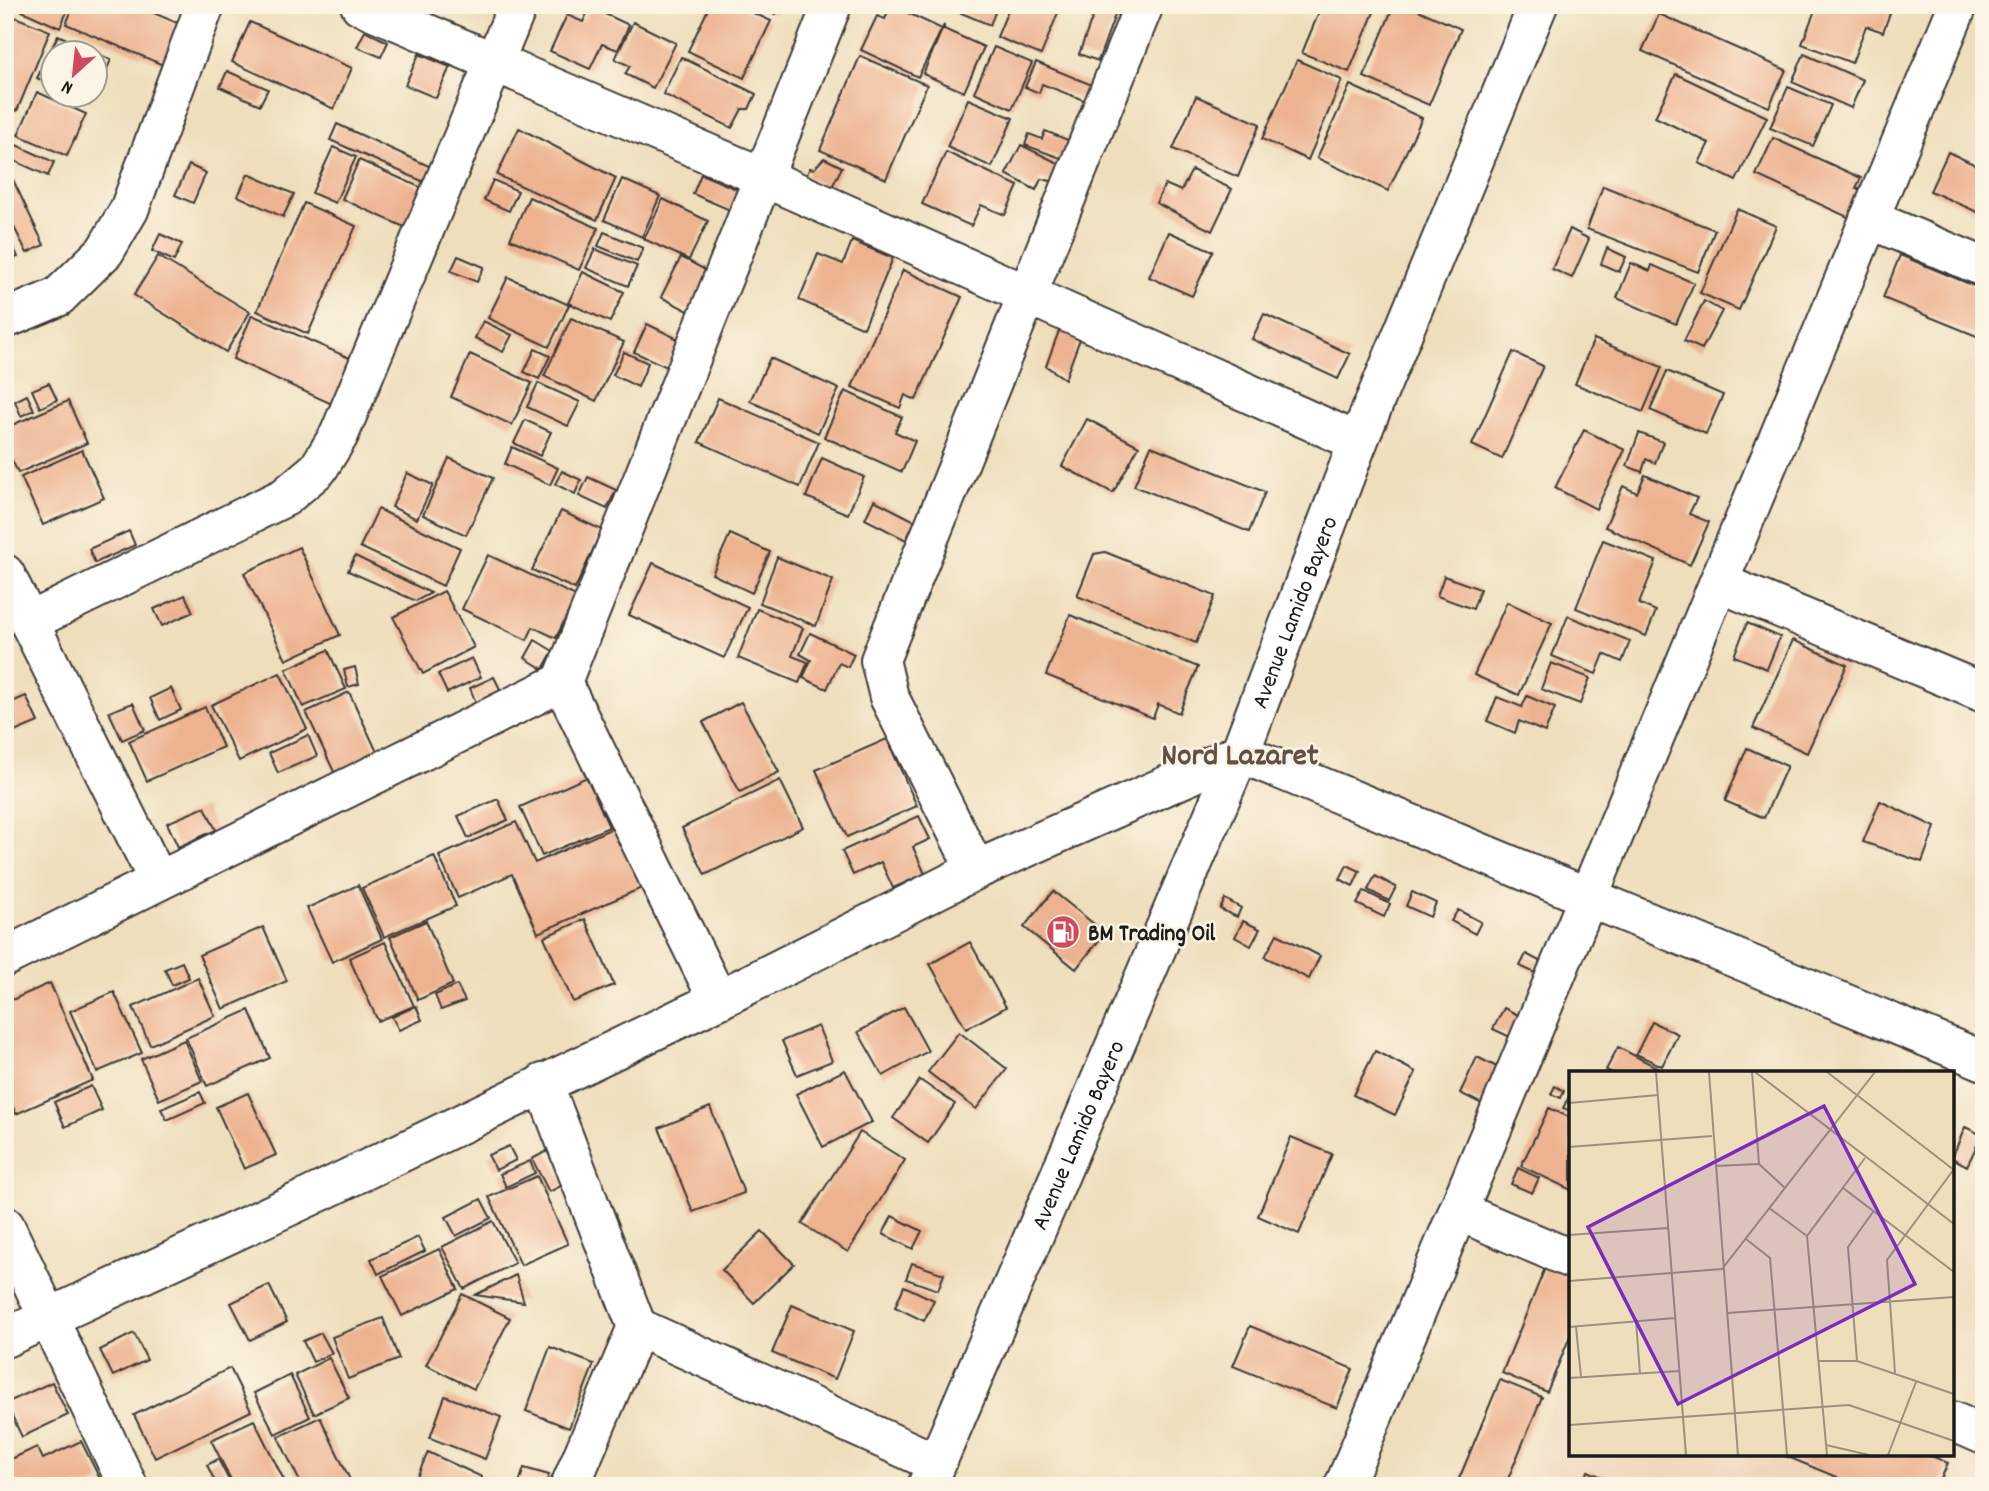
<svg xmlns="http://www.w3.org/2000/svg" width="1989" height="1491" viewBox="0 0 1989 1491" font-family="Dekko,sans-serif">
<rect width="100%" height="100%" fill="#fcf5e5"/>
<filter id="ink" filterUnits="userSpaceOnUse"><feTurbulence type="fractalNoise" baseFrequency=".0143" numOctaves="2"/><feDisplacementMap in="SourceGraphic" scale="14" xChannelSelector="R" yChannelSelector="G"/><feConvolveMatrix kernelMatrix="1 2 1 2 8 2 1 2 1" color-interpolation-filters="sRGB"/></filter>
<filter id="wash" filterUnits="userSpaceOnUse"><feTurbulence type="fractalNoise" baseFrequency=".00686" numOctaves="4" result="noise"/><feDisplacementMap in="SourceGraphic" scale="28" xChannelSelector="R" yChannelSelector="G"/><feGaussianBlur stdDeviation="1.57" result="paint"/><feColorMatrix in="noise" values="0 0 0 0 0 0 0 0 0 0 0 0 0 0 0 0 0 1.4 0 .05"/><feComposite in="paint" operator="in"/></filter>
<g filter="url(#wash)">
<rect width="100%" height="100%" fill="#eedebc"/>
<path fill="#eed6bb" d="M1571 1360V1454H1952V1443L1984 1456V1486H1519Z"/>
<g id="blocks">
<g fill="#edb290">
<path d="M25 5H70L60 28 22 11Z"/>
<path d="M74 5H135L180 24 163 65 66 24Z"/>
<path d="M710 5H736L771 21 744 78 688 51Z"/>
<path d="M754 5H779L775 14Z"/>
<path d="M891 5 942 29 918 77 861 50 877 16 885 19Z"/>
<path d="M942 5H998L990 25Z"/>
<path d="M1010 5H1061L1041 55 997 37Z"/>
<path d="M1097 5 1117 9 1098 61 1079 54Z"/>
<path d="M1322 5H1377L1349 72 1302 53Z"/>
<path d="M1394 5H1407L1461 29 1429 105 1364 77Z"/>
<path d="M1817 5H1893L1883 32 1866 26 1852 63 1802 44Z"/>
<path d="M590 7 629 25 618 50 602 44 590 69 550 51 567 15 583 22Z"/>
<path d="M5 13 50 31 17 111 5 106Z"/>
<path d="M1659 14 1786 70 1769 107 1642 51Z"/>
<path d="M250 22 352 68 334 109 232 62Z"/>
<path d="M633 22 676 43 653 88 625 74 630 66 615 59Z"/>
<path d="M944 25V29L984 47 964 92 923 74Z"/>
<path d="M365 31 388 42 381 57 357 47Z"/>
<path d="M58 35 111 60 91 102 74 94H94V52H52V85L37 78Z"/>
<path d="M994 47 1032 63 1012 109 974 92Z"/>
<path d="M419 54 450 67 436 98 405 85Z"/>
<path d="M1804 54 1863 80 1851 108 1792 82Z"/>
<path d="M860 56 927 85 886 179 820 150Z"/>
<path d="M681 57 756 94 749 109H742L732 128 663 94Z"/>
<path d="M1297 60 1342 80 1308 160 1262 139Z"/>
<path d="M1036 62 1092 85 1086 101 1042 84 1039 93 1025 87Z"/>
<path d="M227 71 268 89 260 105 220 87Z"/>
<path d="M1676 74 1767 117 1736 181 1699 163 1709 143 1655 117Z"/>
<path d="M1350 85 1422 118 1388 191 1317 158Z"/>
<path d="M1788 87 1831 105 1813 146 1770 128Z"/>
<path d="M37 92 86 114 67 156 18 135Z"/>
<path d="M1196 96 1260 124 1238 177 1173 149Z"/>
<path d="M968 99 1013 118 992 167 947 147Z"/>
<path d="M337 124 431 167 424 182 330 140Z"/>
<path d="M519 128 616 178 597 220 497 175Z"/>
<path d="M1045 131 1073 142 1066 160 1025 145 1029 134 1042 139Z"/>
<path d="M1773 138 1861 178 1856 188 1864 192 1852 219 1756 175Z"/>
<path d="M14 144 54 162 48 176 8 158Z"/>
<path d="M1021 145 1064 166 1056 182 1041 179 1036 190 1006 174Z"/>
<path d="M333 147 356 157 335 203 312 193Z"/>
<path d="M946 152 1018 186 1005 215 981 205 971 226 922 204Z"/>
<path d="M1948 152 1984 169V215L1930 191Z"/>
<path d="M824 158 842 167 831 189 806 176 810 168 814 169Z"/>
<path d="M359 160 431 192 413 231 342 199Z"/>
<path d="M5 163 44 245 27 253 5 209Z"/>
<path d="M189 165 206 173 193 203 175 195Z"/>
<path d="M1192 170 1232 189 1212 231 1156 203 1165 184 1181 191Z"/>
<path d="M248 174 294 194 283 217 238 196Z"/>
<path d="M701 174 741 191 732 211 693 194Z"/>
<path d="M622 179 660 196 642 237 604 220Z"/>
<path d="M493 180 518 191 509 211 484 200Z"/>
<path d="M1603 186 1715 230 1698 272 1587 229Z"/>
<path d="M529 197 598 228 579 270 510 239Z"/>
<path d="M663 199 708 221 689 260 644 239Z"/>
<path d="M304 203 356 226 308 334 257 311Z"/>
<path d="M1737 209 1776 226 1739 310 1700 293Z"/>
<path d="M5 229 18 257 5 262Z"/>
<path d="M1570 229 1589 239 1572 278 1552 269Z"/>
<path d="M604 232 643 248 637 262 598 246Z"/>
<path d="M1169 232 1213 251 1192 296 1149 277Z"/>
<path d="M160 234 182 244 174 261 152 251Z"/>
<path d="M852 241 893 258 864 328 799 300 818 254 843 264Z"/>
<path d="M1607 248 1626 257 1619 272 1601 264Z"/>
<path d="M595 249 637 266 628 286 586 268Z"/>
<path d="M1900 255 1984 290V339L1883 298Z"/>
<path d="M158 256 250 312 226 352 134 295Z"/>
<path d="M458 256 484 267 477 282 451 271Z"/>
<path d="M681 257 711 273 690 312 661 297Z"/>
<path d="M1631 263 1650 271 1652 265 1694 283 1676 324 1617 298Z"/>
<path d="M903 270 962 297 916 400 905 395 900 408 852 387Z"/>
<path d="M583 272 624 292 610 322 568 303Z"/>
<path d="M508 277 569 305 549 347 488 318Z"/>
<path d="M1704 301 1722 311 1702 349 1684 341Z"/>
<path d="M1264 314 1350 354 1338 379 1252 339Z"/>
<path d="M252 315 354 360 334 405 233 359Z"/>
<path d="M571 318 624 342 596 401 544 376Z"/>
<path d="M483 321 512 335 503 352 475 338Z"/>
<path d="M647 324 680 340 667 367 634 352Z"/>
<path d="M1060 328 1081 336 1065 379 1046 366Z"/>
<path d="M1594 339 1662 367 1643 412 1575 384Z"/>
<path d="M535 349 550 356 539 379 524 372Z"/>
<path d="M624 352 648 363 638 387 613 375Z"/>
<path d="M1513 352 1543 366 1502 459 1472 445Z"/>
<path d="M470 354 532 383 512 425 451 397Z"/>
<path d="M770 358 839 389 818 433 750 401Z"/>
<path d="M1667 371 1723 395 1706 434 1650 410Z"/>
<path d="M49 383 57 400 40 408 32 390Z"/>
<path d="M538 383 580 402 568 426 527 407Z"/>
<path d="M845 391 902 417 895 432 915 441 902 472 824 437Z"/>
<path d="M27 395 34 410 21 416 15 401Z"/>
<path d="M718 398 819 442 800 487 699 442Z"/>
<path d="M68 401 87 443 18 473 5 445V428Z"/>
<path d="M1087 419 1139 446 1113 493 1062 466Z"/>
<path d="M525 420 551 432 540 456 514 443Z"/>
<path d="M1584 430 1625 450 1596 509 1555 488Z"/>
<path d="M1639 433 1663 442 1655 463 1646 459 1642 472 1627 466Z"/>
<path d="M1151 446 1265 492 1249 532 1134 486Z"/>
<path d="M512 447 558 468 550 485 505 464Z"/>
<path d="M82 450 104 498 43 525 21 477Z"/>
<path d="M449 458 493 478 466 535 423 515Z"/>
<path d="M822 458 864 477 848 514 806 497Z"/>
<path d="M562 471 581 480 575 494 555 484Z"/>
<path d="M407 473 433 485 417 519 392 507Z"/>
<path d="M1645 475 1697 498 1689 514 1709 522 1690 565 1605 527 1623 486 1637 493Z"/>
<path d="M588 477 616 490 607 509 579 496Z"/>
<path d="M874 500 915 521 906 540 865 519Z"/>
<path d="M378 509 460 548 443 586 360 547Z"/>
<path d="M561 511 602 530 575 589 532 570Z"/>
<path d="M129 531 135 545 95 563 89 549Z"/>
<path d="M730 534 770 552 752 593 712 574Z"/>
<path d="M1603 540 1656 561 1639 604 1656 611 1646 636 1576 608Z"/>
<path d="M299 547 340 635 286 660 244 573Z"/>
<path d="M1105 552 1215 596 1196 643 1077 596 1094 554Z"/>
<path d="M488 555 576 596 556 638 533 627 527 640 462 609Z"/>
<path d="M355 556 431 593 416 601 348 571Z"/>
<path d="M777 557 833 580 816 626 760 603Z"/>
<path d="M653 563 748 607 724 658 629 615Z"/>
<path d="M1444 576 1480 589 1473 609 1437 596Z"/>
<path d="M444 591 474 647 423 674 393 617Z"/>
<path d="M185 595 193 612 162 626 154 609Z"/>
<path d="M1507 602 1552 623 1519 695 1474 675Z"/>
<path d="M757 609 803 628 792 656 808 662 799 683 738 658Z"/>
<path d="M1070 615 1198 667 1179 713 1158 704 1153 718 1046 675Z"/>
<path d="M1568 616 1630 641 1622 662 1604 654 1596 674 1552 656Z"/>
<path d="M1747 623 1780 637 1767 669 1734 656Z"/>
<path d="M810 633 854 654 848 667 839 663 827 689 803 678 811 660 800 654Z"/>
<path d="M535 640 553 651 543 669 525 658Z"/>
<path d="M1793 640 1847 665 1807 753 1753 728Z"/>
<path d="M328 650 346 689 303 707 286 669Z"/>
<path d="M472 658 481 677 447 693 438 674Z"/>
<path d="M1551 663 1590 678 1580 704 1541 689Z"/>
<path d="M355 667 359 684 348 687 344 670Z"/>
<path d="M280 673 307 729 239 761 211 705Z"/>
<path d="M494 677 501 691 476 703 470 688Z"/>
<path d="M171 688 181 710 160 720 150 698Z"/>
<path d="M349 692 378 754 335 774 306 712Z"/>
<path d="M26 696 38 722 5 736V705Z"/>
<path d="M1527 696 1555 708 1545 732 1519 721 1515 733 1487 721 1497 697 1522 707Z"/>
<path d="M741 702 779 772 740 792 703 722Z"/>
<path d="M133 703 145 730 122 740 109 712Z"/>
<path d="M205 707 223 747 147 781 129 741Z"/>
<path d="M308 735 317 756 278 773 269 753Z"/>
<path d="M887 739 917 806 847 837 816 770Z"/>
<path d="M1747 748 1787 766 1764 818 1725 801Z"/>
<path d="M587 777 609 827 542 856 520 807Z"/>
<path d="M780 780 803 827 705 875 682 828Z"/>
<path d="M498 799 508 820 468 838 458 816Z"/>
<path d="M1880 801 1935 827 1922 862 1863 842Z"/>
<path d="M205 807 216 830 178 847 167 823Z"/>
<path d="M919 816 930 839 913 847 925 874 893 888 881 862 853 875 842 851Z"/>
<path d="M516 822 535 863 617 826 644 887 538 933 512 874 458 898 439 856Z"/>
<path d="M434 856 456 906 384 937 362 888Z"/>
<path d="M1347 865 1360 871 1353 886 1340 879Z"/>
<path d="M1375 876 1396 887 1389 901 1368 890Z"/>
<path d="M358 885 382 939 332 962 307 908Z"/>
<path d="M1053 891 1105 933 1076 969 1024 927Z"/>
<path d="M1364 891 1390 904 1384 917 1357 904Z"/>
<path d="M1412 892 1436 903 1430 917 1406 906Z"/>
<path d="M1225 899 1241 908 1237 917 1220 909Z"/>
<path d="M1458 910 1481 922 1475 934 1451 921Z"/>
<path d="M585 919 614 985 573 1002 544 937Z"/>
<path d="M426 921 453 984 418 1000 390 937Z"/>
<path d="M1243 921 1260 929 1251 946 1235 937Z"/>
<path d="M263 927 287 981 223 1009 199 955Z"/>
<path d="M1277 934 1320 956 1309 979 1265 957Z"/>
<path d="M385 942 414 1006 378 1021 349 958Z"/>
<path d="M970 942 1006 1007 966 1029 930 964Z"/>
<path d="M1526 954 1545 964 1539 975 1520 966Z"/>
<path d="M182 962 189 978 172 985 165 969Z"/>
<path d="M198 978 215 1016 150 1045 133 1007Z"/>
<path d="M50 983 93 1080 16 1114 5 1088V1003Z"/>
<path d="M457 985 465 1001 441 1010 435 995Z"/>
<path d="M114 992 142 1053 97 1072 70 1011Z"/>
<path d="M416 1006 422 1020 399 1030 392 1017Z"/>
<path d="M904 1007 928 1051 883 1076 858 1032Z"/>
<path d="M1504 1008 1537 1024 1527 1045 1493 1029Z"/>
<path d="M249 1010 270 1058 207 1086 186 1038Z"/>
<path d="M1652 1022 1678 1034 1662 1066 1636 1054Z"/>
<path d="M818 1026 832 1061 797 1075 782 1041Z"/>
<path d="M959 1032 1007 1069 976 1109 928 1072Z"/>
<path d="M184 1040 202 1081 159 1100 141 1059Z"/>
<path d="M1618 1047 1662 1070 1660 1073H1612L1606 1070Z"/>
<path d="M1375 1051 1416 1072 1395 1115 1353 1095Z"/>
<path d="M1477 1057 1503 1070 1486 1106 1460 1093Z"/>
<path d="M845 1070 872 1122 823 1147 796 1094Z"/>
<path d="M920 1080 955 1104 928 1143 893 1118Z"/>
<path d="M91 1086 102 1110 65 1127 54 1102Z"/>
<path d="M1555 1086 1564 1091 1561 1098 1551 1094Z"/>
<path d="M200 1092 205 1103 167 1120 161 1109Z"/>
<path d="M248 1093 276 1155 244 1169 216 1107Z"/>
<path d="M1571 1093V1111L1563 1108Z"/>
<path d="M710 1107 744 1193 693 1212 659 1128Z"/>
<path d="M1549 1108 1571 1118V1190L1521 1166Z"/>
<path d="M1965 1127 1982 1135 1967 1166 1952 1158Z"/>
<path d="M860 1132 905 1160 848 1252 802 1224Z"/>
<path d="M1291 1137 1332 1154 1299 1234 1258 1216Z"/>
<path d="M509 1146 516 1160 496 1170 488 1155Z"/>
<path d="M547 1151 565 1184 549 1192 532 1159Z"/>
<path d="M530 1161 535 1173 506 1187 500 1174Z"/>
<path d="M1518 1168 1539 1178 1532 1193 1511 1184Z"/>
<path d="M537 1176 568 1244 521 1265 489 1197Z"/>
<path d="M481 1199 491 1218 456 1236 446 1217Z"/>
<path d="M892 1216 922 1231 913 1249 883 1234Z"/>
<path d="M493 1221 515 1263 464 1289 442 1247Z"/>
<path d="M762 1231 794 1264 754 1303 722 1270Z"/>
<path d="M418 1237 425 1251 378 1274 371 1259Z"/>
<path d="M439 1249 458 1289 402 1316 382 1276Z"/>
<path d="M912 1263 944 1274 938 1290 906 1279Z"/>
<path d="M1545 1268 1571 1279V1334L1547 1392 1502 1373Z"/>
<path d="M516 1275 524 1302 475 1295Z"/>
<path d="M269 1285 287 1322 250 1340 231 1303Z"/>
<path d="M904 1286 934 1300 924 1321 895 1307Z"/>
<path d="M462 1294 510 1318 474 1389 426 1365Z"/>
<path d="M792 1305 854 1331 835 1379 772 1353Z"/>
<path d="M383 1318 399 1359 348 1379 332 1337Z"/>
<path d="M1250 1326 1353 1369 1337 1408 1233 1366Z"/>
<path d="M134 1333 147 1360 113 1376 100 1350Z"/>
<path d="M321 1333 332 1353 313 1362 303 1341Z"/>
<path d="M550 1347 594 1364 569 1428 526 1411Z"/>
<path d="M329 1358 349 1398 314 1414 295 1375Z"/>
<path d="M230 1368 251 1411 155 1458 134 1415Z"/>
<path d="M290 1375 310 1417 275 1434 254 1393Z"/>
<path d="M1500 1380 1542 1397 1505 1486H1474L1459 1479Z"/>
<path d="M52 1382 68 1415 22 1437 6 1403Z"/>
<path d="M445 1396 501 1417 485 1459 430 1438Z"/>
<path d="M320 1417 353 1486H302L278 1437Z"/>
<path d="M254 1420 287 1486H234L211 1440Z"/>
<path d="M81 1441 101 1481 91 1486H5V1462L37 1447 43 1459Z"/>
<path d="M428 1452 482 1477 478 1486H413Z"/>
<path d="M1781 1454H1927L1948 1463 1938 1486H1858Z"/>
<path d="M218 1459 230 1482 223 1486H217L207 1465Z"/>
<path d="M524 1468 549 1475 545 1486H518Z"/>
<path d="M1588 1471 1622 1486H1582Z"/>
</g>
</g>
</g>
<g filter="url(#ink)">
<use href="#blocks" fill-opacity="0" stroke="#3c3934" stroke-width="2"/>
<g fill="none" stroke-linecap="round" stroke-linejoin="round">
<g stroke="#3c3934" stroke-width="42">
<g id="street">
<path d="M360 5 763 177 1358 442"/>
<path d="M1869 219 1984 267"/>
<path d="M5 319 58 297 105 251 129 210 205 5"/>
<path d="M5 574 158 880"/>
<path d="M1720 583 1984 693"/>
<path d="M31 621 285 497 318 469 339 435 518 5"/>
<path d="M562 682 718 1000"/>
<path d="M976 870 889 697 880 660 1144 5"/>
<path d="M5 957 562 682 832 5"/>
<path d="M543 1083 637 1327 570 1486"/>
<path d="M1458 1211 1571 1259"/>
<path d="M5 1226 128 1486"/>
<path d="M637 1327 936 1463"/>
<path d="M5 1338 309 1197 718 1000 976 870 1240 753 1984 1061"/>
<path d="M1952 1421 1984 1435"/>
<path d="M1344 1486 1958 5"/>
</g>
</g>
<g stroke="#3c3934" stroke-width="42">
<g id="secondary">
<path id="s1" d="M927 1486 1240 753 1358 442 1538 5"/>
</g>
</g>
<use href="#street" stroke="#fff" stroke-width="38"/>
<use href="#secondary" stroke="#fff" stroke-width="38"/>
</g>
</g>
<defs>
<g id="fuel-disc" transform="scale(1.75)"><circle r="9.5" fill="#d1495b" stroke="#fcf5e5"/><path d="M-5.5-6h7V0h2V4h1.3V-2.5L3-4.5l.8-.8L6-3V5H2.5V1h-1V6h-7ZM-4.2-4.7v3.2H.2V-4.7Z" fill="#fff"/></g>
</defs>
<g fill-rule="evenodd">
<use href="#fuel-disc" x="1063" y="932"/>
</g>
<g text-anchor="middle" stroke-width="5" stroke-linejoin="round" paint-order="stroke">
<g font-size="24" fill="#1c1c1c" stroke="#fcf5e5">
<text dy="8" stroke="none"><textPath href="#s1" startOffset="948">Avenue Lamido Bayero</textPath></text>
<text dy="8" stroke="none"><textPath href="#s1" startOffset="382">Avenue Lamido Bayero</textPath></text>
</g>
<g font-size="24" font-weight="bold" fill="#1c1c1c" stroke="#fcf5e5" text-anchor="start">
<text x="1088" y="940">BM Trading Oil</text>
</g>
<g font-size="32" font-weight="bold" fill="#655045" stroke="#fcf5e5">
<text x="1240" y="764">Nord Lazaret</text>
</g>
</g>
<g transform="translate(1569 1071)">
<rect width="385" height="385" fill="#eedebc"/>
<path fill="none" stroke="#9a907c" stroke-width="2" d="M87 1 117 384M140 1 169 384M183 1 190 93 216 117M186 1 385 153M258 1 385 99M0 32 89 24M0 76 143 65M146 95 190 93M274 117 385 201M200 137 238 165M0 164 99 157M177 168 201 187 218 384M0 210 153 198 306 1M158 242 385 226M67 250 71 303M0 256 106 247M7 256 12 306M249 290H288L385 323M288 290 279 176 304 141M326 302 318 189 385 98M0 307 110 300M0 354 280 334 385 370M257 374 300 384M258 384 238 165 296 87M319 384 347 311"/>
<path fill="#7b2cbf" fill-opacity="0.15" stroke="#7b2cbf" stroke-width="3.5" d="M255 35 346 213 109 333 19 156Z"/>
<rect width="385" height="385" fill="none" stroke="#1c1c1c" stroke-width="3.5"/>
</g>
<rect width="1989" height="1491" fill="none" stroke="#fcf5e5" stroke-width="28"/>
<g transform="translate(74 74) rotate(207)"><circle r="33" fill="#fcf5e5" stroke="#a29e95" stroke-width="2"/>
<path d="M0-5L12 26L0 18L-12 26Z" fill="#d1495b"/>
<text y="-10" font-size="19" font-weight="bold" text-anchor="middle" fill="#1c1c1c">N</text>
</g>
</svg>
